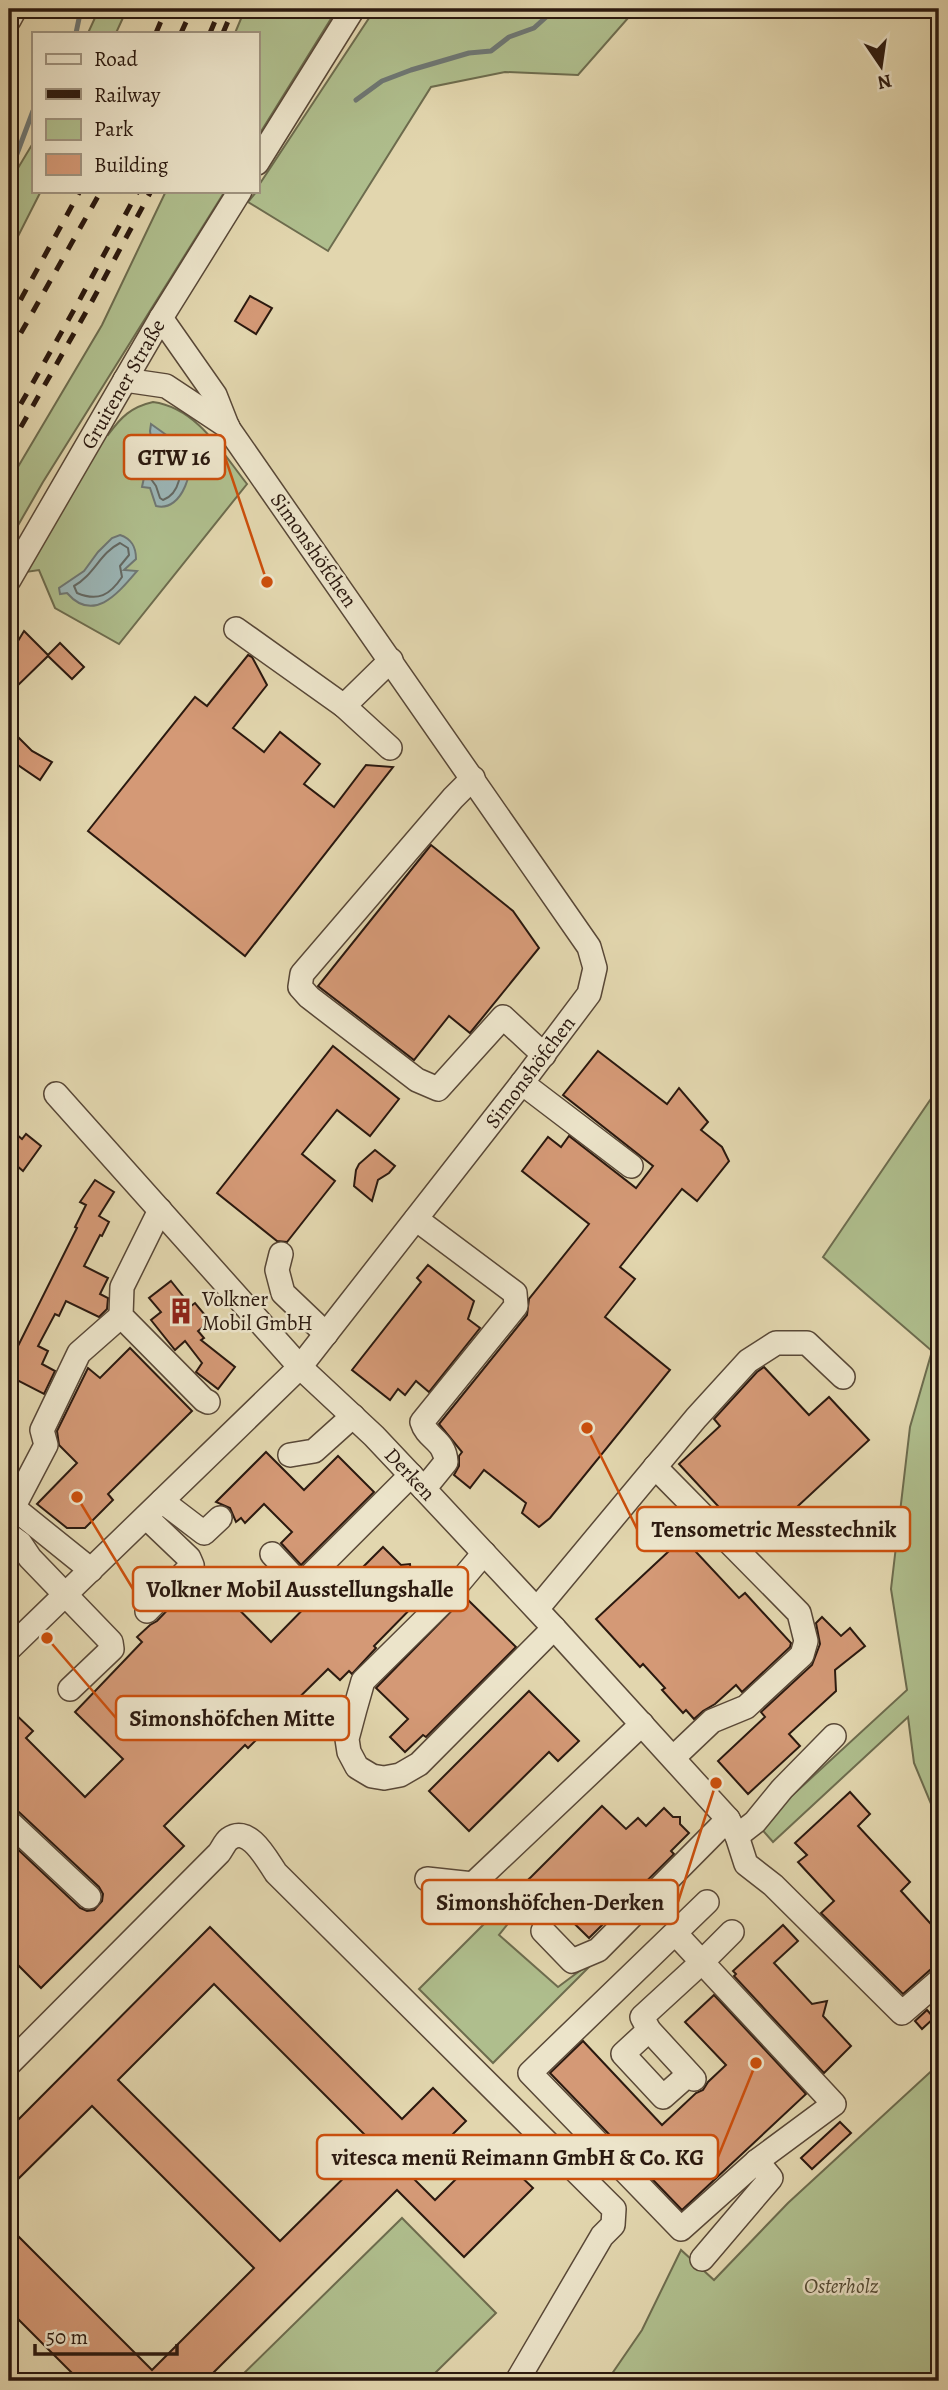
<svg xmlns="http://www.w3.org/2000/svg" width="948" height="2390" viewBox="0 0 948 2390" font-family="Alegreya,serif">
<rect width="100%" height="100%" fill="#e2d6ae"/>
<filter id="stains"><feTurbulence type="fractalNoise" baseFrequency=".00286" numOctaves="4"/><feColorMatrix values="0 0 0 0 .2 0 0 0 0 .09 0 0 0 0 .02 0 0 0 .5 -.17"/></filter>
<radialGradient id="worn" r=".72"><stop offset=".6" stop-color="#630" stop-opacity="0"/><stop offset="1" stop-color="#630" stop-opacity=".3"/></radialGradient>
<g fill="#afbe8d" stroke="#6d6c4e" stroke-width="2">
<path d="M99 9H127L116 33H88Z"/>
<path d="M245 9H337L257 138V33H235Z"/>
<path d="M375 9H636L578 75 505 72 431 87 328 251 248 202 257 191V188Z"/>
<path d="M33 143V191H41L9 254V183Z"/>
<path d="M166 191H225L43 482 9 541V482L102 325Z"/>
<path d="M153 402C197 408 221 451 247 484L119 644 55 608 39 570 19 573 103 433 108 435C121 417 131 407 153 402Z"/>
<path d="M939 1087V1823L914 1763 908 1717 773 1842 759 1826 907 1690 891 1589 910 1427 932 1351 823 1257Z"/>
<path d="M529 1879 537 1887 499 1935 558 1987 601 1955 493 2063 419 1989Z"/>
<path d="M939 2064V2381H607L642 2330 681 2250 714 2280 788 2203Z"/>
<path d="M402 2218 496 2313 427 2381H236Z"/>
</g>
<g fill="#9bb6b7" stroke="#6e7774" stroke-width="2">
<path d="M151 424 172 439 176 435C180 438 186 442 188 447 196 466 183 513 156 506L150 488 142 487 149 454 153 452 150 431Z"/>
<path d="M120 535C132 539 136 547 136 559L124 570 137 571C119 592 94 624 67 593L60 594 59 588 84 571 98 552 112 538Z"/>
</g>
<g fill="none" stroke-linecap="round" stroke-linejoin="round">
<g stroke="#636863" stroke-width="2">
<path d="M163 441 170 445H177L181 452C181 469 182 493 163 500L160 498 156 486 151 479C153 466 160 455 159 443Z"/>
<path d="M120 543 128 548 129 555 120 566 122 577C110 595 98 602 77 593L74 586C94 575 100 553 120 543Z"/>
</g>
<g stroke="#6e7774" stroke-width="5">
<path d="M76 33 81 9"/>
<path d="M356 100 382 81 411 70 469 53 491 51 509 37 534 28 555 9"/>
<path d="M9 175 33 111"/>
</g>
</g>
<g fill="#d49976" stroke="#2b190f" stroke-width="2" fill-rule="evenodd">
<path d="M250 296 272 308 256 334 235 321Z"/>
<path d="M24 631 48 655 60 643 84 667 72 679 48 656 9 694V656Z"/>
<path d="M248 655 252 657 267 685 233 728 264 752 280 732 320 764 304 784 334 807 366 765 393 767 245 956 88 831 195 697 207 706Z"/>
<path d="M9 728 32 751 52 762 40 780 9 759Z"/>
<path d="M431 845 513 911 539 948 470 1033 449 1016 414 1060 318 986Z"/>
<path d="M333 1046 399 1099 370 1136 337 1110 302 1154 335 1181 287 1242 277 1241 217 1193Z"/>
<path d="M598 1051 667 1104 679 1088 708 1122 701 1130 722 1147 729 1161 697 1201 682 1189 620 1267 635 1279 605 1317 670 1370 550 1518 539 1527 522 1513 526 1503 484 1470 470 1488 454 1475 459 1466V1456L462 1452 439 1424 527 1315 529 1299 589 1224 522 1171 548 1137 561 1147 569 1136 636 1188 653 1166 563 1095Z"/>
<path d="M16 1134 22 1139 26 1134 41 1146 23 1171 9 1159V1143Z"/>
<path d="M375 1150 395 1166 389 1173 378 1180 372 1201 354 1186 356 1170 359 1164Z"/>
<path d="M95 1180 114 1192 99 1216 109 1222 102 1236 100 1235 84 1266 108 1278 100 1294 108 1298 107 1309 99 1317 66 1301 59 1316 55 1314 38 1346 48 1351 42 1364 55 1371 44 1394 9 1376V1364L77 1228 75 1227 86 1205 80 1202Z"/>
<path d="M428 1265 474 1301 468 1319 480 1328 429 1392 416 1381 405 1395 398 1389 390 1400 352 1370 421 1282 417 1278Z"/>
<path d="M171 1281 191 1306 195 1303 210 1321 198 1331 204 1338 201 1340 235 1367 218 1389 196 1372 202 1363 185 1341 175 1350 151 1320 161 1312 149 1298Z"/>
<path d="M130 1348 192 1411 108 1494 113 1500 85 1528H67L37 1504 77 1463 59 1445 57 1431 88 1368 100 1378Z"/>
<path d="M764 1367 809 1415 829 1397 869 1440 755 1546 679 1464 720 1426 714 1419 757 1372Z"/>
<path d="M266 1452 304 1490 338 1456 374 1492 301 1565 281 1543 292 1532 264 1504 245 1523 241 1518 236 1522 230 1508 216 1502Z"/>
<path d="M683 1538 739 1598 745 1593 791 1643 790 1647 742 1692 736 1685 715 1704 703 1711 694 1719 686 1710 683 1713 662 1690 665 1688 643 1664 640 1667 596 1619Z"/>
<path d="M383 1547 401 1565 410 1564 411 1574 428 1591 374 1646 376 1648 352 1674 349 1671 340 1680 328 1669 248 1748 245 1745 164 1826 184 1846 41 1988 9 1956V1841L80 1908 87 1911 94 1910 102 1901 103 1894 99 1887 19 1812 9 1808V1708L33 1731 26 1738 85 1797 123 1759 75 1712 142 1642 137 1637 150 1625 157 1621 203 1573 271 1642 324 1588 321 1585 336 1570 348 1582Z"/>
<path d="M465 1597 516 1647 426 1737 423 1735 405 1752 390 1737 408 1719 376 1688Z"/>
<path d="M822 1617 841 1636 850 1628 865 1646 835 1670 836 1691 789 1734 800 1746 748 1794 718 1761 765 1717 761 1712 812 1665 820 1644 816 1623Z"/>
<path d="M529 1691 579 1741 558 1761 549 1752 469 1831 429 1791Z"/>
<path d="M850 1792 870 1814 858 1826 910 1882 901 1891 939 1933V1967L930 1970 903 1994 821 1913 834 1901 798 1862 807 1855 795 1843Z"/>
<path d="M602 1806 626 1829 638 1818 646 1826 664 1808 673 1817H680V1824L689 1833 671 1851 674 1854 589 1938 529 1879Z"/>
<path d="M783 1925 798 1941 774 1963 812 2004 827 2001 823 2016 851 2046 824 2073 734 1976 736 1974 733 1971Z"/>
<path d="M210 1927 402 2119 433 2088 466 2121 411 2176 435 2200 489 2146 533 2188 464 2257 397 2190 205 2381H80L9 2310V2227L152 2370 254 2268 92 2106 9 2188V2129ZM214 1984 376 2146 280 2241 118 2080Z"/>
<path d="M714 1995 806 2094 682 2210 550 2073 583 2041 662 2125 696 2093 703 2090 708 2082 726 2065 685 2022Z"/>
<path d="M927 2010 934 2018 922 2029 915 2021Z"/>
<path d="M840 2122 851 2133 812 2169 801 2158Z"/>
</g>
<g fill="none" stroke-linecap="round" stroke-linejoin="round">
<g stroke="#594837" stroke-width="26">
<g id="minor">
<path d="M9 20 15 9"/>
<path d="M257 163 353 9"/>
<path d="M125 380 166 386 228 427"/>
<path d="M9 580 161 318 240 191"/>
<path d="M236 629 344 706 391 660"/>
<path d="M344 706 390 748"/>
<path d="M473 778 453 798 302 974 300 987 309 997 417 1080 438 1089 503 1017 544 1055"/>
<path d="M522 1083 631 1166"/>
<path d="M56 1094 300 1367 374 1436 424 1489 554 1628 728 1819 737 1836 746 1864 773 1885 902 2013 939 1981"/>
<path d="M160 1210 122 1287 121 1316 204 1400 208 1402"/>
<path d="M416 1219 515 1293 516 1306 422 1422C427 1439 445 1440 446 1462L424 1489"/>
<path d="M281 1254 277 1270 283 1293 326 1334"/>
<path d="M290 1455 314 1451 353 1416"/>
<path d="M655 1467 799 1613 806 1641 802 1655 746 1707 712 1721 673 1758"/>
<path d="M162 1501 204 1533 220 1518"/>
<path d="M9 1504 91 1570"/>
<path d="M13 1508 46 1445 42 1430 79 1353 121 1316"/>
<path d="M146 1517 189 1558 192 1565 147 1611"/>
<path d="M9 1535 20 1543 30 1558 111 1642 112 1649 70 1689"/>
<path d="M484 1553 442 1603 363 1681 355 1709 347 1739 349 1752 357 1767 372 1776 384 1778 400 1775 419 1764 554 1628"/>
<path d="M272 1554 301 1585 411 1475"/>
<path d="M537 1609 696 1418 748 1361 776 1343H807L843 1377"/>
<path d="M9 1649 300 1367 522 1083 589 994 595 968 589 947 228 428 215 395 161 318"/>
<path d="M9 1822 89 1897"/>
<path d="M737 1836 755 1822 782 1789 834 1736"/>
<path d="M427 1879 473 1884 642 1724"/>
<path d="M543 1931 572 1961 598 1950 728 1819"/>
<path d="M675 1933 834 2104 757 2161 681 2229 530 2073 707 1902"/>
<path d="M649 2030 623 2054 663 2097 689 2074"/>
<path d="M9 2064 219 1853C222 1849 225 1842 229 1839 249 1824 267 1860 276 1873L614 2209 613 2225 602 2236 517 2381"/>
<path d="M694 2079 649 2030 642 2017 702 1962 732 1932"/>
<path d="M702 2259 771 2178 757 2161"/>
</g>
</g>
<use href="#minor" stroke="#ece4ca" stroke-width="23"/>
<g stroke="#2b190f" stroke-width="5" stroke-dasharray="12 12" stroke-linecap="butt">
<path d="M156 33 166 9"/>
<path d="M181 33 192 9"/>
<path d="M210 33 220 9"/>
<path d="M223 33 233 9"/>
<path d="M9 321 80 191"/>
<path d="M9 354 101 191"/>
<path d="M9 425 79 301 138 191"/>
<path d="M9 448 90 305 151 191"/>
</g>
</g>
<defs>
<g id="building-bare" transform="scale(2.1)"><path d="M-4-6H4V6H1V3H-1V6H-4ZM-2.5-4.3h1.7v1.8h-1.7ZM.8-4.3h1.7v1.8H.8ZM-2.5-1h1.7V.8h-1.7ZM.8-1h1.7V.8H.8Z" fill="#8f2418" stroke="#ece4ca" stroke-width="2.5" paint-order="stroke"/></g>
</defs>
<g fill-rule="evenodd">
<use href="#building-bare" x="181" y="1311"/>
</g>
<g text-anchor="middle" stroke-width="5" stroke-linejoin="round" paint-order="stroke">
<g font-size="21" fill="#2b190f" stroke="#ece4ca">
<text transform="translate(123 384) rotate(-60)" y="7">Gruitener Straße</text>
<text transform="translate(314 550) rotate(55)" y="7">Simonshöfchen</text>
<text transform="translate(530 1072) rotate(-53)" y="7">Simonshöfchen</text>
<text transform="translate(410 1474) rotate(47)" y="7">Derken</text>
</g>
<g font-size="21" fill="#2b190f" stroke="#ece4ca" text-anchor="start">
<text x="202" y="1306">Volkner<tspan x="202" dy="24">Mobil GmbH</tspan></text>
</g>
<g font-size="21" font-style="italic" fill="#534b35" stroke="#ece4ca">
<text x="841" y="2293">Osterholz</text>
</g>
</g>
<path fill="none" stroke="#cc4f0c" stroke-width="2.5" d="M267 582L225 457M587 1428L637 1529M77 1497L133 1589M47 1638L116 1718M716 1783L678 1902M756 2063L718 2157"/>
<g fill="#cc4f0c" stroke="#ece4ca" stroke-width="2.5">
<circle cx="267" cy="582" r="7"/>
<circle cx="587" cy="1428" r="7"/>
<circle cx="77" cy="1497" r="7"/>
<circle cx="47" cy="1638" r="7"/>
<circle cx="716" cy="1783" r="7"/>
<circle cx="756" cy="2063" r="7"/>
</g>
<g fill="#ece4ca" stroke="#cc4f0c" stroke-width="2.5">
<rect x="124" y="435" width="101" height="44" rx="7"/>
<rect x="637" y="1507" width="273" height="44" rx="7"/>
<rect x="133" y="1567" width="335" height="44" rx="7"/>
<rect x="116" y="1696" width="233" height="44" rx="7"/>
<rect x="422" y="1880" width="256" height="44" rx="7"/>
<rect x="317" y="2135" width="401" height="44" rx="7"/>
</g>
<g font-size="23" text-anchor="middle" font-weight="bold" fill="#2b190f">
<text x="174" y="465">GTW 16</text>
<text x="774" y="1537">Tensometric Messtechnik</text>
<text x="300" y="1597">Volkner Mobil Ausstellungshalle</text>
<text x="232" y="1726">Simonshöfchen Mitte</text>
<text x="550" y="1910">Simonshöfchen-Derken</text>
<text x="518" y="2165">vitesca menü Reimann GmbH &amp; Co. KG</text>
</g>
<rect width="948" height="2390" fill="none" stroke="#e2d6ae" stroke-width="35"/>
<rect x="10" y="10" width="927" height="2369" fill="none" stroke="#2b190f" stroke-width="3.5"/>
<rect x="18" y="18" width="913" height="2355" fill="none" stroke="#2b190f" stroke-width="2"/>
<rect x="32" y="32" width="228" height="161" fill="#ece4ca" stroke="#9f937f" stroke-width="2"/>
<rect x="46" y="54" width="35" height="10" fill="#ece4ca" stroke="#9f937f" stroke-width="2"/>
<text x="94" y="66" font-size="21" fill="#2b190f">Road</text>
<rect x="46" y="89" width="35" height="10" fill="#2b190f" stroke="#9f937f" stroke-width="2"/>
<text x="94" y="102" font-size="21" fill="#2b190f">Railway</text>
<rect x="46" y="119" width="35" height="21" fill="#afbe8d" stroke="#9f937f" stroke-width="2"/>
<text x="94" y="136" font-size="21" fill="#2b190f">Park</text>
<rect x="46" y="154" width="35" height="21" fill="#d49976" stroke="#9f937f" stroke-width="2"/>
<text x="94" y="172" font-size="21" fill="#2b190f">Building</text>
<g transform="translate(881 66) rotate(167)" stroke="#ece4ca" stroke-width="5" paint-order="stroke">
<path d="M0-5L12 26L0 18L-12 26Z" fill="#2b190f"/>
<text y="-10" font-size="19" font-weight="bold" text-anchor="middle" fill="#2b190f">N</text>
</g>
<path d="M35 2344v10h142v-10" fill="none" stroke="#2b190f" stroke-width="3.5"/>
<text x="46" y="2344" font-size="21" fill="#2b190f" stroke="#ece4ca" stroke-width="5" paint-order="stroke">50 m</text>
<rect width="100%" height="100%" filter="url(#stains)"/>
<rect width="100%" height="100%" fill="url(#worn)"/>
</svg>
